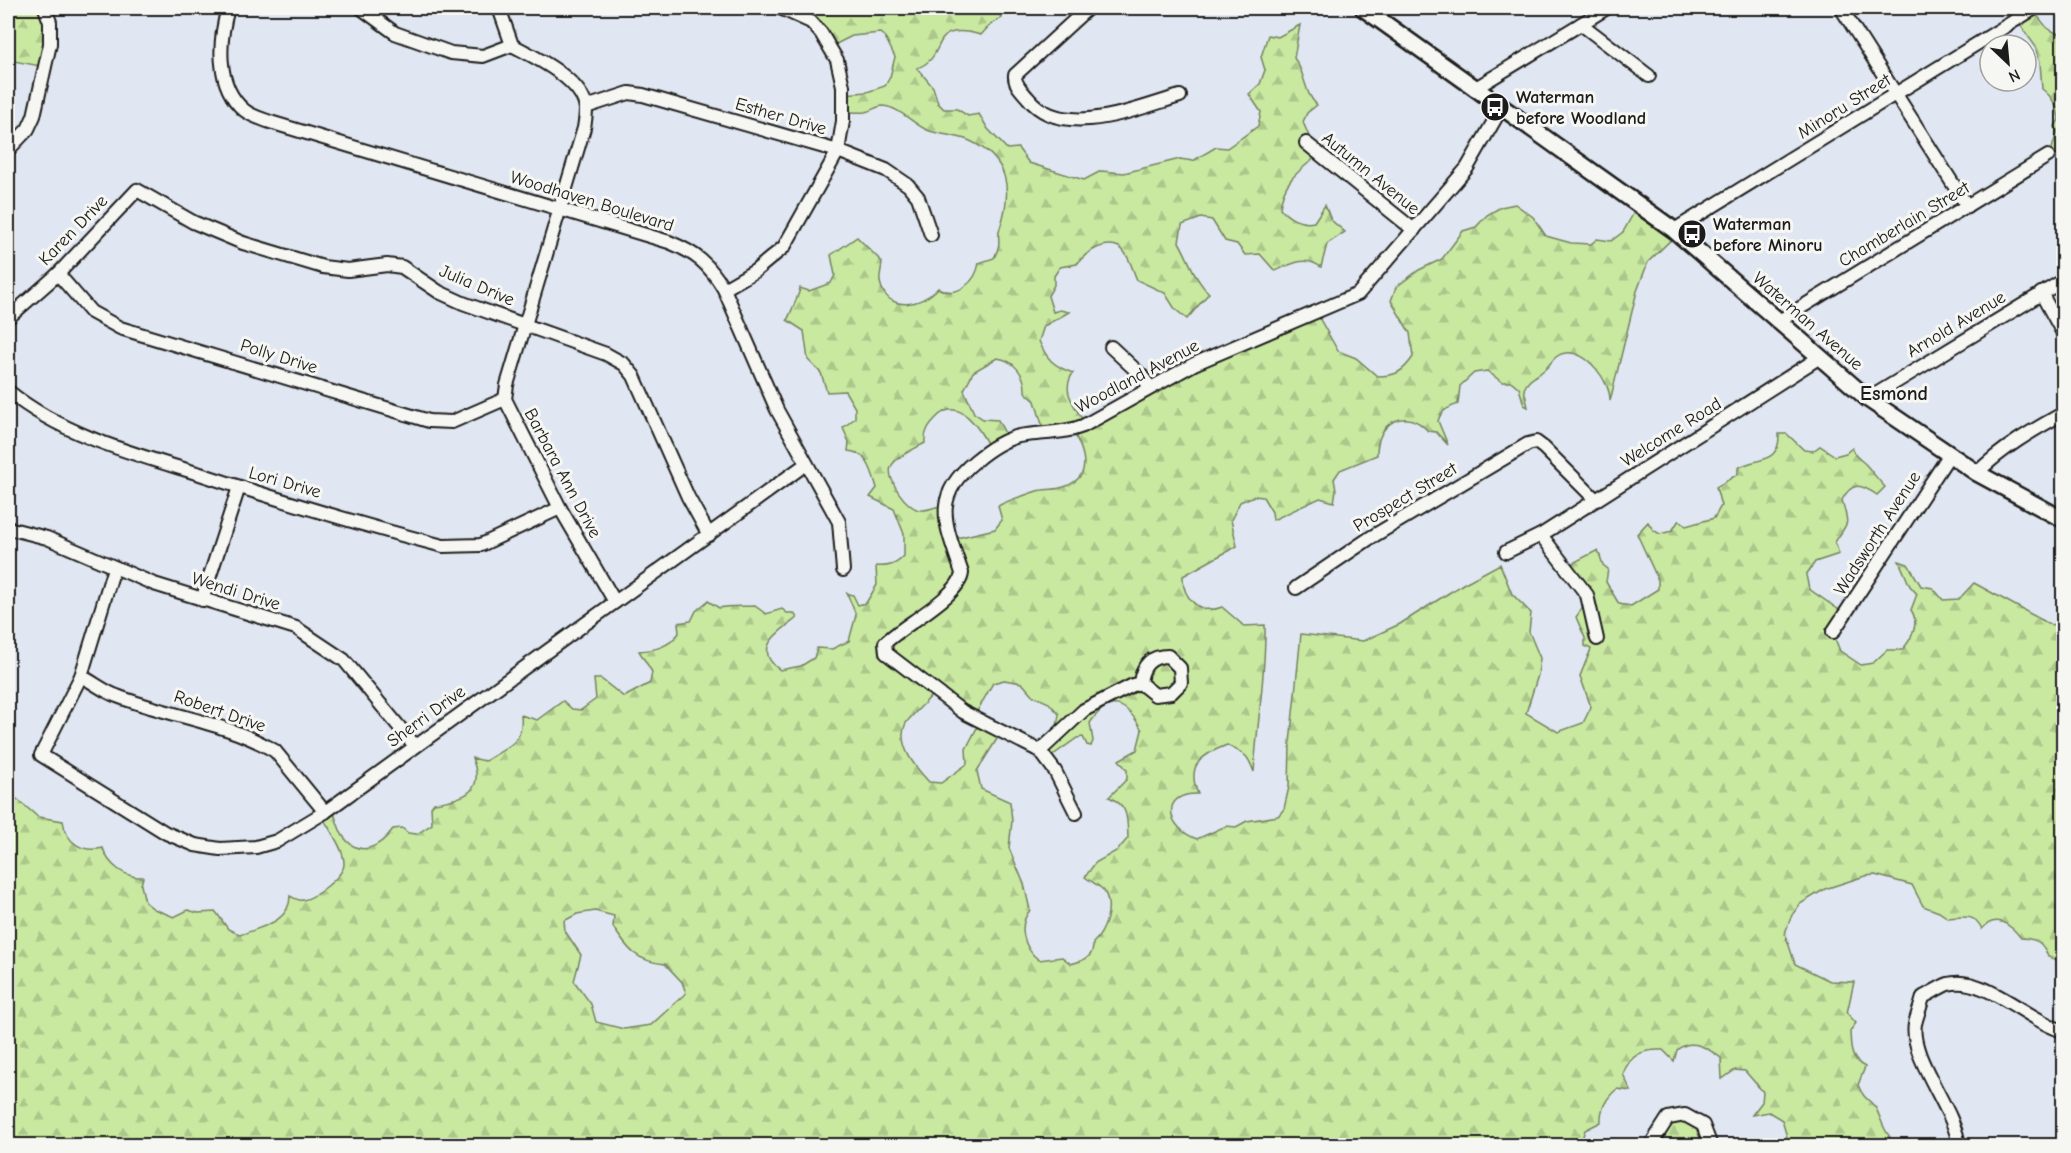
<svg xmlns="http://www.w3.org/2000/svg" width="2071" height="1153" viewBox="0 0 2071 1153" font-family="'Comic Neue',sans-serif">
<defs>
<pattern id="forest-firs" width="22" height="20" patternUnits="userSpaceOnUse" patternTransform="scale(1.5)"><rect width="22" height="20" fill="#c9e9a1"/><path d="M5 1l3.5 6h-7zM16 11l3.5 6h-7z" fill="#acc78a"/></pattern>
</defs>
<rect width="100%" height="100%" fill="#e0e7f2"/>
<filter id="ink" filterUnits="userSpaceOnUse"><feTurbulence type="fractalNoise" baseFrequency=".0167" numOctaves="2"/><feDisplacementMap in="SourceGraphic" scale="12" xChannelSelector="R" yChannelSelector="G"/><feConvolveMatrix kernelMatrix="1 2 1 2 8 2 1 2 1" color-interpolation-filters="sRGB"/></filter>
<g filter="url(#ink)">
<g fill="url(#forest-firs)" stroke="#72825e" stroke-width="1.5" fill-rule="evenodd">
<path d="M17 8H42C51 27 46 47 40 66L8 60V14Z"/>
<path d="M778 8H995L1002 18 990 25 981 35C926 20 950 57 917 68L933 87 938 103 944 109H957L968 116 979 114 988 129 1007 149 1018 148 1029 163 1084 180 1101 171 1124 173 1180 159 1193 161 1216 147 1227 148 1258 126 1261 112 1249 94 1260 84 1265 70 1261 57 1268 35 1278 37 1300 25 1294 58C1306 73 1303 92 1317 105L1307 113 1303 122 1313 146 1321 153C1300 170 1283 180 1280 208 1288 218 1301 225 1314 222L1325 205 1331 220 1345 232 1327 244 1321 267C1305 255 1291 264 1275 271L1260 254 1245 255 1237 244 1225 241 1212 220 1201 218 1182 225 1179 242C1189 259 1194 279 1209 293L1187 319 1175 309 1165 293 1137 280C1133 271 1128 252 1119 247 1104 240 1085 253 1077 264L1060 267 1054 276V285L1048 296 1053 312 1060 310 1069 312 1044 326 1039 341C1047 360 1054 366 1073 373 1061 391 1074 404 1083 421L1314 309 1338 351 1356 358 1377 376C1395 376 1402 373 1413 357L1410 333 1391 301 1396 287 1419 270 1442 259 1463 231 1476 227 1487 215 1501 207 1515 204 1533 217 1546 236 1571 243 1591 244 1597 239 1611 241 1623 232 1637 207 1678 233 1648 262 1637 291 1610 401C1611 382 1586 349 1565 353 1553 355 1552 364 1544 370 1535 378 1529 378 1524 389L1528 407 1524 405 1519 388 1512 382H1502L1487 371 1474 373 1460 386 1458 404C1448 408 1441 410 1438 421L1448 445 1436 432 1428 431C1406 406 1376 422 1377 455L1340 470 1334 479 1336 490 1334 502 1320 498 1273 520 1272 512 1263 497 1254 496 1240 502 1231 520 1237 546 1183 576C1182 598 1200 616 1222 607L1244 626 1265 625C1266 674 1257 723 1254 772 1246 751 1244 755 1227 745 1201 755 1186 765 1198 794 1159 793 1167 829 1197 839L1226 826 1236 827 1247 821 1278 816 1284 809 1289 787 1290 743 1301 634 1363 641 1400 624 1463 584 1500 564 1512 594 1531 613 1529 632 1540 658 1538 675 1526 713 1558 732 1583 723 1591 707 1580 676 1591 649 1585 646V638L1576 617 1588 600 1569 565 1598 550 1603 565 1608 569 1606 582 1619 604 1631 606 1658 589V580L1637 534 1648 522 1653 530 1660 534 1672 531 1679 520 1686 526 1714 518 1721 506 1716 487 1738 474V468C1756 457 1780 465 1779 434H1787L1804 450 1813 451 1820 446 1835 456 1846 453 1852 448C1855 459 1862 459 1868 467 1874 474 1878 480 1885 487L1877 495C1861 484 1852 481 1842 500 1848 526 1851 518 1835 542L1839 554 1815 562 1806 575 1809 589 1842 612 1832 631 1840 651 1861 665 1873 663 1887 650H1902C1912 639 1920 623 1911 610L1917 594 1910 586 1899 561 1908 564 1921 586 1933 588 1943 600 1959 599 1974 583 2051 625 2057 623 2063 611V962L2048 957C2043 942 2037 939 2021 938 2011 925 1996 913 1982 929 1975 913 1962 917 1948 918L1939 912 1923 906 1912 885 1875 875 1865 876 1825 889 1800 904 1792 915 1785 933 1795 964 1830 981 1854 982 1847 1013 1856 1023 1850 1031C1851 1046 1849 1059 1865 1067L1858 1085C1865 1101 1867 1097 1875 1107 1881 1117 1882 1128 1890 1137L1872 1141 1869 1145H1785L1787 1137 1782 1120 1769 1112 1752 1115 1762 1102 1763 1092 1745 1071 1735 1070 1722 1079 1721 1058C1709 1049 1692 1037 1677 1050L1674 1061 1663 1050C1644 1049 1630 1054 1623 1074L1631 1091 1617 1089C1607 1097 1600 1109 1601 1122L1585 1130 1580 1145 8 1146V802L17 799 38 817 63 821C66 843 82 853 103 848 108 865 125 878 143 877L141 885 145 902 154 909 174 917 188 910 198 913 216 912 228 929 240 935C260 927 290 923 290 896 294 898 298 901 303 900 315 898 345 875 344 863 344 849 329 829 322 816L331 805C335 814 338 828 343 836 359 859 380 847 393 829L402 828 408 833 417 834 432 824 431 807 434 803C464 799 486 792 472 758L485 761C508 746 524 744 521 715L537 720 563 701 572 709 581 710 596 699 594 679H601L624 697 650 683 652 672 639 651C655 650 669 647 679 633L678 623 691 621 696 611 708 601 719 608C732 605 742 607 755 606L766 614 782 609 787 613H794L797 618C778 632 751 649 780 670L801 666 814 658 817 648 832 649 849 641 856 615 847 593 853 595 858 605 866 603 877 585 876 566C888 567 896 565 904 556V534L894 509 870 497 877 488C872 472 868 452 848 451L849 442 843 428 855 418V408L845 391 827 392 821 373 808 360 804 331 787 320C789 317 800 292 800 288L809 291 831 283 835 275 831 255 857 237 882 262C882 267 879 276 880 282 887 314 922 306 938 288 957 299 976 282 979 263L994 258C1003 241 996 239 1000 228 1013 189 1009 158 968 140 955 135 940 135 927 130 913 124 899 107 883 106 877 106 871 111 865 112 858 113 850 112 842 111L845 94 867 92 885 86 890 77 895 57 885 37 880 33 852 36 830 47 817 31ZM997 358C1014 360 1026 375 1025 392L1035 401 1044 431 1071 428C1084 450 1096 479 1060 488 1053 490 1044 489 1037 491 1023 496 1011 499 998 506L1002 520 995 529 952 539 942 505C936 507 926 511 920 510 907 509 886 479 891 467 895 457 916 448 925 443 924 432 929 425 936 418 959 393 981 431 990 449L1008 439 998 420 983 419 974 413 964 390 973 372ZM1004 680 1022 683 1033 696 1049 703 1059 714 1056 733 1037 752 1046 760 1077 738 1083 737 1087 745 1091 746 1093 741 1090 723C1110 693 1127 703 1142 730L1137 750 1119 760 1127 770V779L1109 797C1129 806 1127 818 1128 838L1118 850 1095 863 1085 877C1090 881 1100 886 1104 891 1114 907 1105 932 1093 943 1094 958 1084 960 1071 964L1062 957 1039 960C1024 949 1017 926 1030 910L1024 884 1009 848 1012 821 1010 802 981 789 977 771 1002 731 980 722 966 749 967 764 941 783 929 782C916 768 895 744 906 723 909 718 929 699 935 692L975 715 993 683ZM595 911 614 916 613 927C628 950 636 961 665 964L682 982 686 993 651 1025 624 1029 596 1022 591 1004 574 981 581 955 565 931 564 921 577 914Z"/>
<path d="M2031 8 2048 29 2063 36V157L2051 152 2057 132 2055 126 2059 120C2058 108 2052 96 2042 89L2040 62 2036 47 2015 18Z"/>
<path d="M1695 1117 1715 1146H1650L1669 1120Z"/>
</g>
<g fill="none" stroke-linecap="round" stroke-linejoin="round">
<g stroke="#1c1c1c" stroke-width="16">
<g id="minor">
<path d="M228 8C219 40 215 85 244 110 251 116 262 119 270 122L669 242C696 253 709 264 724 289L777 410 839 522 843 570"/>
<path d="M361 8 395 33 451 53 483 56 512 45"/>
<path d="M499 8 512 45C535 57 583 80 586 109 586 115 585 122 584 128L507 385 505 399 560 508 615 602"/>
<path d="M1088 8 1015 75C1014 84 1022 91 1028 98 1062 141 1138 108 1180 96"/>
<path d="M1841 8 1967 206"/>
<path d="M1581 24 1649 76"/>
<path d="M1474 89 1607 8"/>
<path d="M586 107 629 93 643 95 838 151 886 170 908 185 918 197 931 235"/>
<path d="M1306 143 1414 230"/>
<path d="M8 150 28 129 34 116 50 44V22L45 8"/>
<path d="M1674 230 2032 10"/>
<path d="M58 274 91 312 120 328 429 421 452 422 505 399"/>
<path d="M724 289 755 271 784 247 838 151 843 121V86L837 60 821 33 811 22 780 8"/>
<path d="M2041 293 2064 335"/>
<path d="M8 318 58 274 137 190 193 222 243 243 323 267 348 270 387 265 402 267 439 292 463 303 606 354 624 364 634 376 688 497 709 535"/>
<path d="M1779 321 2048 156"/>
<path d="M1111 347 1141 375 1150 387"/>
<path d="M8 391C63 436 135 454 203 475 282 501 362 525 443 546L481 545 560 508"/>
<path d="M1868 399 2064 280"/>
<path d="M1977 473C2002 448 2033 430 2064 413"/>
<path d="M8 528 47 538 154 584 296 628 344 660 415 746"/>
<path d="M1541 535 1587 595 1597 639"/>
<path d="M1506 552 1541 535 1820 357"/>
<path d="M114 568 81 676 41 755 166 833 195 845 220 849 256 847 277 841 325 812 806 464"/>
<path d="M1296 588 1370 538 1528 444 1536 442 1544 448 1596 500"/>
<path d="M202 600 239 487"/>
<path d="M1833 632 1950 454"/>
<path d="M81 676C93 682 105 692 117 696 168 716 227 722 275 751L325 812"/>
<path d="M1040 751 1084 710 1133 685 1140 683 1155 695 1171 693 1181 683 1180 668 1168 656C1150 656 1142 666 1140 683"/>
<path d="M1076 813 1055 771 1040 751 963 712 886 653 885 643C903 625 960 596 962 573 946 525 930 498 975 461 988 450 1003 440 1019 436 1041 432 1063 434 1083 426L1194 364 1358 294 1467 168 1502 107"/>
<path d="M1650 1146 1668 1118 1685 1115 1703 1125 1711 1146"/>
<path d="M1959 1146C1955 1109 1909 1058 1915 1024 1917 1015 1921 1006 1923 997 1931 993 1940 987 1948 984 1984 974 2031 1023 2064 1031"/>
</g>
</g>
<g stroke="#1c1c1c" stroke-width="20">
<path id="major" d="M1363 8 1674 230 1868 399 1977 473 2064 520"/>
</g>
<use href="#minor" stroke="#f6f6f2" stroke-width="12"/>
<use href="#major" stroke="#f6f6f2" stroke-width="15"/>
</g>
</g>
<defs>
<g id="bus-disc" transform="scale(1.5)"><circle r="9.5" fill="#1c1c1c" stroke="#f6f6f2"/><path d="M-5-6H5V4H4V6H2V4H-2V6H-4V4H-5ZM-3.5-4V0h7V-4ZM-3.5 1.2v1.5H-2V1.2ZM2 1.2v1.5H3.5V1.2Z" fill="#fff"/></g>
</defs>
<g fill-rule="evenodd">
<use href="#bus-disc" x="1495" y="107"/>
<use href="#bus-disc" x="1692" y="234"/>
</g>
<g text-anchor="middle" stroke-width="6" stroke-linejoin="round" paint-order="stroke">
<g font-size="18" font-weight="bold" fill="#1c1c1c" stroke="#f6f6f2" text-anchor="start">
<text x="1516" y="103">Waterman<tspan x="1516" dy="21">before Woodland</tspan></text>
<text x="1713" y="230">Waterman<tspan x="1713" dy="21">before Minoru</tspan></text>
</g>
<g font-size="18" fill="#1c1c1c" stroke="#f6f6f2">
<text transform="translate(1844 106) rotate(-32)" y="6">Minoru Street</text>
<text transform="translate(781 116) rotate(16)" y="6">Esther Drive</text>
<text transform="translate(1371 173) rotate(39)" y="6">Autumn Avenue</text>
<text transform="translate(592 201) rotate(17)" y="6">Woodhaven Boulevard</text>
<text transform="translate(1904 224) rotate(-31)" y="6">Chamberlain Street</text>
<text transform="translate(73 230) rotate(-46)" y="6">Karen Drive</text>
<text transform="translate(477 285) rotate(23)" y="6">Julia Drive</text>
<text transform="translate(1808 321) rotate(41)" y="6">Waterman Avenue</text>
<text transform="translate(1956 324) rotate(-31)" y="6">Arnold Avenue</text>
<text transform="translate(279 356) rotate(17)" y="6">Polly Drive</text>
<text transform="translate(1137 376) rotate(-28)" y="6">Woodland Avenue</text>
<text transform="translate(1671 432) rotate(-32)" y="6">Welcome Road</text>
<text transform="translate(563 473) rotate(62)" y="6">Barbara Ann Drive</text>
<text transform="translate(285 482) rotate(16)" y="6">Lori Drive</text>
<text transform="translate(1405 497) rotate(-31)" y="6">Prospect Street</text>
<text transform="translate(1877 533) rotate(-57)" y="6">Wadsworth Avenue</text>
<text transform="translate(236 591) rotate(17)" y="6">Wendi Drive</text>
<text transform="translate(220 711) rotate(19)" y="6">Robert Drive</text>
<text transform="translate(426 716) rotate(-36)" y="6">Sherri Drive</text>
</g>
<g font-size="20" font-weight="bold" fill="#1c1c1c" stroke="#f6f6f2">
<text x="1894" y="400">Esmond</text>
</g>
</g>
<rect width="2071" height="1153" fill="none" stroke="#f6f6f2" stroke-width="30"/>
<rect x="15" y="15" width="2041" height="1123" fill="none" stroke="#1c1c1c" stroke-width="2" filter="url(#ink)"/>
<g transform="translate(2008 63) rotate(154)"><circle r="28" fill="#f6f6f2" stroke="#9f9f9c" stroke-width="1.5"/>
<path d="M0-4.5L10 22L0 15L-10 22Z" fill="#1c1c1c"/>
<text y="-9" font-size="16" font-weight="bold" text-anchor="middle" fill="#1c1c1c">N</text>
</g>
</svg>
